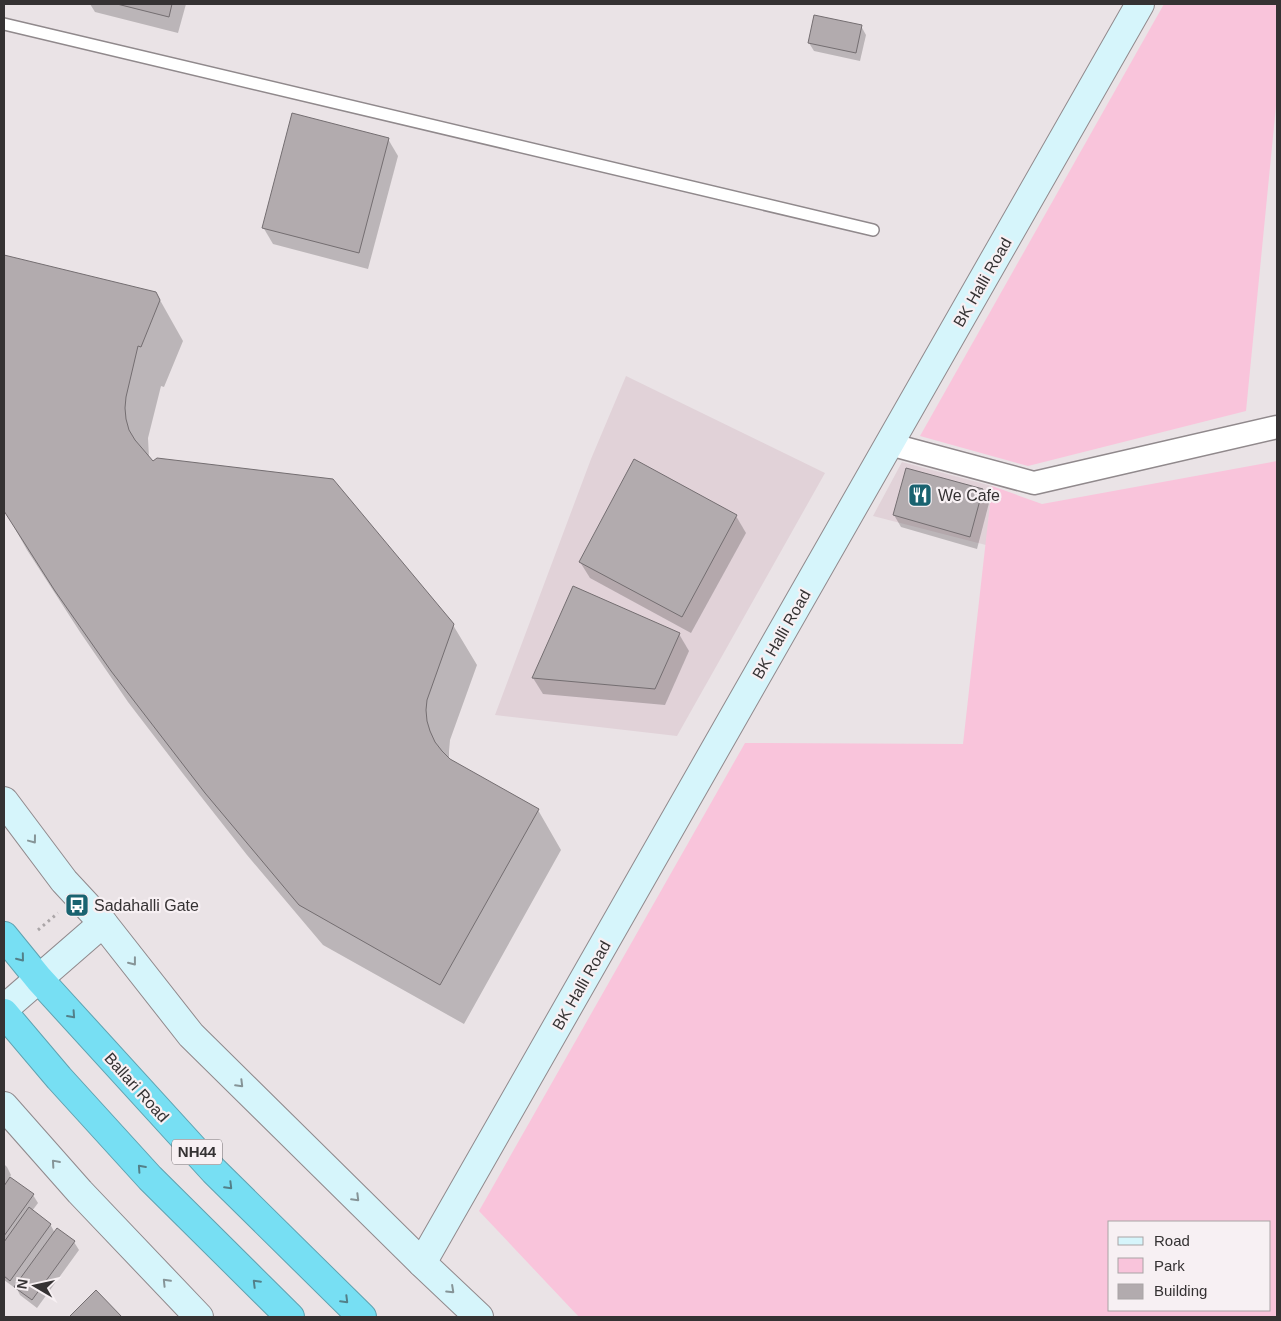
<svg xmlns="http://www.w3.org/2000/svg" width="1281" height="1321" viewBox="0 0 1281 1321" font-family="Helvetica,sans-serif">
<rect width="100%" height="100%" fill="#eae3e6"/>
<g fill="#e1d2d8">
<path d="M626 376 825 473 677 736 495 715 591 459Z"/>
<path d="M902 462 992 486 986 545 873 516Z"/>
</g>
<g fill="#f9c4db" fill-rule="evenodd">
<path d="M1164 4H1277V96L1246 411 1028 466 920 436Z"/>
<path d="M1277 461V1317H579L479 1211 745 743 963 744 992 486 1042 504ZM1110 1222H1270V1310H1110Z"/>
</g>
<g fill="#0003">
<path d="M90 4H186L178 33 95 12Z"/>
<path d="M861 26 866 35 860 61 814 51 809 43Z"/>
<path d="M388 139 398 156 368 269 273 244 263 227Z"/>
<path d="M4 256 156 293 183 341 164 387 161 386 148 438 149 458 153 463 453 625 477 665 450 740 449 751V760L538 810 561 850 464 1024 323 945 247 855 184 775 128 702 80 632 27 550 4 509Z"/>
<path d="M982 490 989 503 977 549 901 527 894 515Z"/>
<path d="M736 516 746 533 691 633 590 578 580 562Z"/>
<path d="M679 634 689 651 665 705 543 694 533 678Z"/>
<path d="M4 1164 7 1167 11 1175 9 1178 33 1195 38 1203 32 1211 50 1224 55 1233 58 1230 74 1242 79 1250 37 1308 20 1295 16 1287 15 1288 4 1280Z"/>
</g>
<g fill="#b2abae" stroke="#746e71">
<path d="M117 4H172L169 17Z"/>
<path d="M814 15 862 25 856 53 808 43Z"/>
<path d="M292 113 389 138 359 253 262 228Z"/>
<path d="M4 255 156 292 160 300 141 347 138 346 126 397 125 408 126 419 129 430 135 440 153 461 157 458 333 479 454 624 427 700 426 710 427 721 430 731 435 742 442 751 450 759 539 809 440 985 299 905 205 793 111 671 55 591 4 511Z"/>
<path d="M634 459 737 515 682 617 579 562Z"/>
<path d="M906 468 983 489 970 537 893 515Z"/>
<path d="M573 586 680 633 655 689 532 678Z"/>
<path d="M10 1177 34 1194 4 1236V1186Z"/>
<path d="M29 1207 51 1224 10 1281 4 1276V1242Z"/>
<path d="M57 1228 75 1241 32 1300 14 1287Z"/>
<path d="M96 1290 122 1317H69Z"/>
</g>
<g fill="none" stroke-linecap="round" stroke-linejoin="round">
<g stroke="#90898c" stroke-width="14">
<path id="lane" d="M4 24 873 230"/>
</g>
<g stroke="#90898c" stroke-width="25">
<path id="street" d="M889 444 1034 483 1277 427"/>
</g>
<g stroke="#90898c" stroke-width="30">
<g id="secondary">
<path d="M4 801 64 881 103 923 191 1035 422 1263 479 1317"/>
<path d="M4 1009 103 923"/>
<path d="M4 1106 80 1192 199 1317"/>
<path d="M422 1263 1140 4"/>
</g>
</g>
<g stroke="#60a2b0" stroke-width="30">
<g id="highway">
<path d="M4 936 39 979 214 1171 362 1317"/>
<path d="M4 1013 59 1078 150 1178 290 1317"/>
</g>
</g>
<path stroke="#aaa5a7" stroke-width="3" stroke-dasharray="2.5 4" stroke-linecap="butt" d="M38 930 58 913"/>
<use href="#lane" stroke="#fff" stroke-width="11"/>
<use href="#street" stroke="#fff" stroke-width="22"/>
<use href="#secondary" stroke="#d6f5fb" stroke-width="28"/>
<use href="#highway" stroke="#77dff3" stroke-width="28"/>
</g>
<defs><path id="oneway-chevron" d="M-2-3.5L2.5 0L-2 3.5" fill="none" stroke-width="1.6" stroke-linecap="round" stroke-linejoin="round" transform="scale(1.25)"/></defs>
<g stroke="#869497">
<use href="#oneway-chevron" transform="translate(33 840) rotate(53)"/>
<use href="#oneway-chevron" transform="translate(133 962) rotate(52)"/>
<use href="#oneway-chevron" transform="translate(240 1084) rotate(45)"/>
<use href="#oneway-chevron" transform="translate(55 1163) rotate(-131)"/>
<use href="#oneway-chevron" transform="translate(356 1198) rotate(45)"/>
<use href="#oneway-chevron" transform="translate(166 1282) rotate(-134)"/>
<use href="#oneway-chevron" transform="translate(451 1290) rotate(43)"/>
</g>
<g stroke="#538089">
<use href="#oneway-chevron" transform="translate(21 958) rotate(51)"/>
<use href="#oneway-chevron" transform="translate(72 1015) rotate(48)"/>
<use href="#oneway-chevron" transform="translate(141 1168) rotate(-132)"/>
<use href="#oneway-chevron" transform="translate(229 1186) rotate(45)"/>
<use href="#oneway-chevron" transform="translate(256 1283) rotate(-135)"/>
<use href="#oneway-chevron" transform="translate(345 1300) rotate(45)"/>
</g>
<defs>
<g id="restaurant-square" transform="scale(1.25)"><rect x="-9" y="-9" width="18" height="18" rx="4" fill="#196370" stroke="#f7f0f3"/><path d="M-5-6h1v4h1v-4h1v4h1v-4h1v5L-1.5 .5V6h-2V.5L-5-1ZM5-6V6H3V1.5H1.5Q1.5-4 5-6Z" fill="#fff"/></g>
<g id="bus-square" transform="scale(1.25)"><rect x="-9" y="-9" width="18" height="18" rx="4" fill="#196370" stroke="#f7f0f3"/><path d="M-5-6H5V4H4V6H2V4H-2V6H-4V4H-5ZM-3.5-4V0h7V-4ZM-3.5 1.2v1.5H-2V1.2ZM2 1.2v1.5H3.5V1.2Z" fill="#fff"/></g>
</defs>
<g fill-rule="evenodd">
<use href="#restaurant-square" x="920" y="495"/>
<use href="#bus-square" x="77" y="905"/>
</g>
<g text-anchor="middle" stroke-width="4.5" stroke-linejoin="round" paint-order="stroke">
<rect fill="#f7f0f3" stroke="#6f6b6d" stroke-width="1" x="172" y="1139.5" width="50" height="25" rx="4"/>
<g font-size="15" font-weight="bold" fill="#353233">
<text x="197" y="1157">NH44</text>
</g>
<g font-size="16" fill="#353233" stroke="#f7f0f3">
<text transform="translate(982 282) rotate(-60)" y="6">BK Halli Road</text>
<text transform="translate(781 634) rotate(-60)" y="6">BK Halli Road</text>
<text transform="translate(581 985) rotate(-60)" y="6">BK Halli Road</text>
<text transform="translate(137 1087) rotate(48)" y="6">Ballari Road</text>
</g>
<g font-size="16" fill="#353233" stroke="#f7f0f3" text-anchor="start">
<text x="938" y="501">We Cafe</text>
<text x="94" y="911">Sadahalli Gate</text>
</g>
</g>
<rect width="1281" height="1321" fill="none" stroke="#353233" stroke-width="10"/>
<rect x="1108" y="1221" width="162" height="90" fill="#f7f0f3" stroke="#a9a4a6"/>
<rect x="1118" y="1237" width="25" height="8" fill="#d6f5fb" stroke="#a9a4a6"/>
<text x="1154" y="1246" font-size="15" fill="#353233">Road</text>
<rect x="1118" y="1258" width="25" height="15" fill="#f9c4db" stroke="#a9a4a6"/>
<text x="1154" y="1271" font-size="15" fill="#353233">Park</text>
<rect x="1118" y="1284" width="25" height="15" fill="#b2abae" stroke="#a9a4a6"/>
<text x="1154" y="1296" font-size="15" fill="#353233">Building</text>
<g transform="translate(35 1286) rotate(279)" stroke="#f7f0f3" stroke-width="4" paint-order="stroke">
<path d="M0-4L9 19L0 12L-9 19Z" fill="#353233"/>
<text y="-8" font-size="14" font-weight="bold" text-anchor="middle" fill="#353233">N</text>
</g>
</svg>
